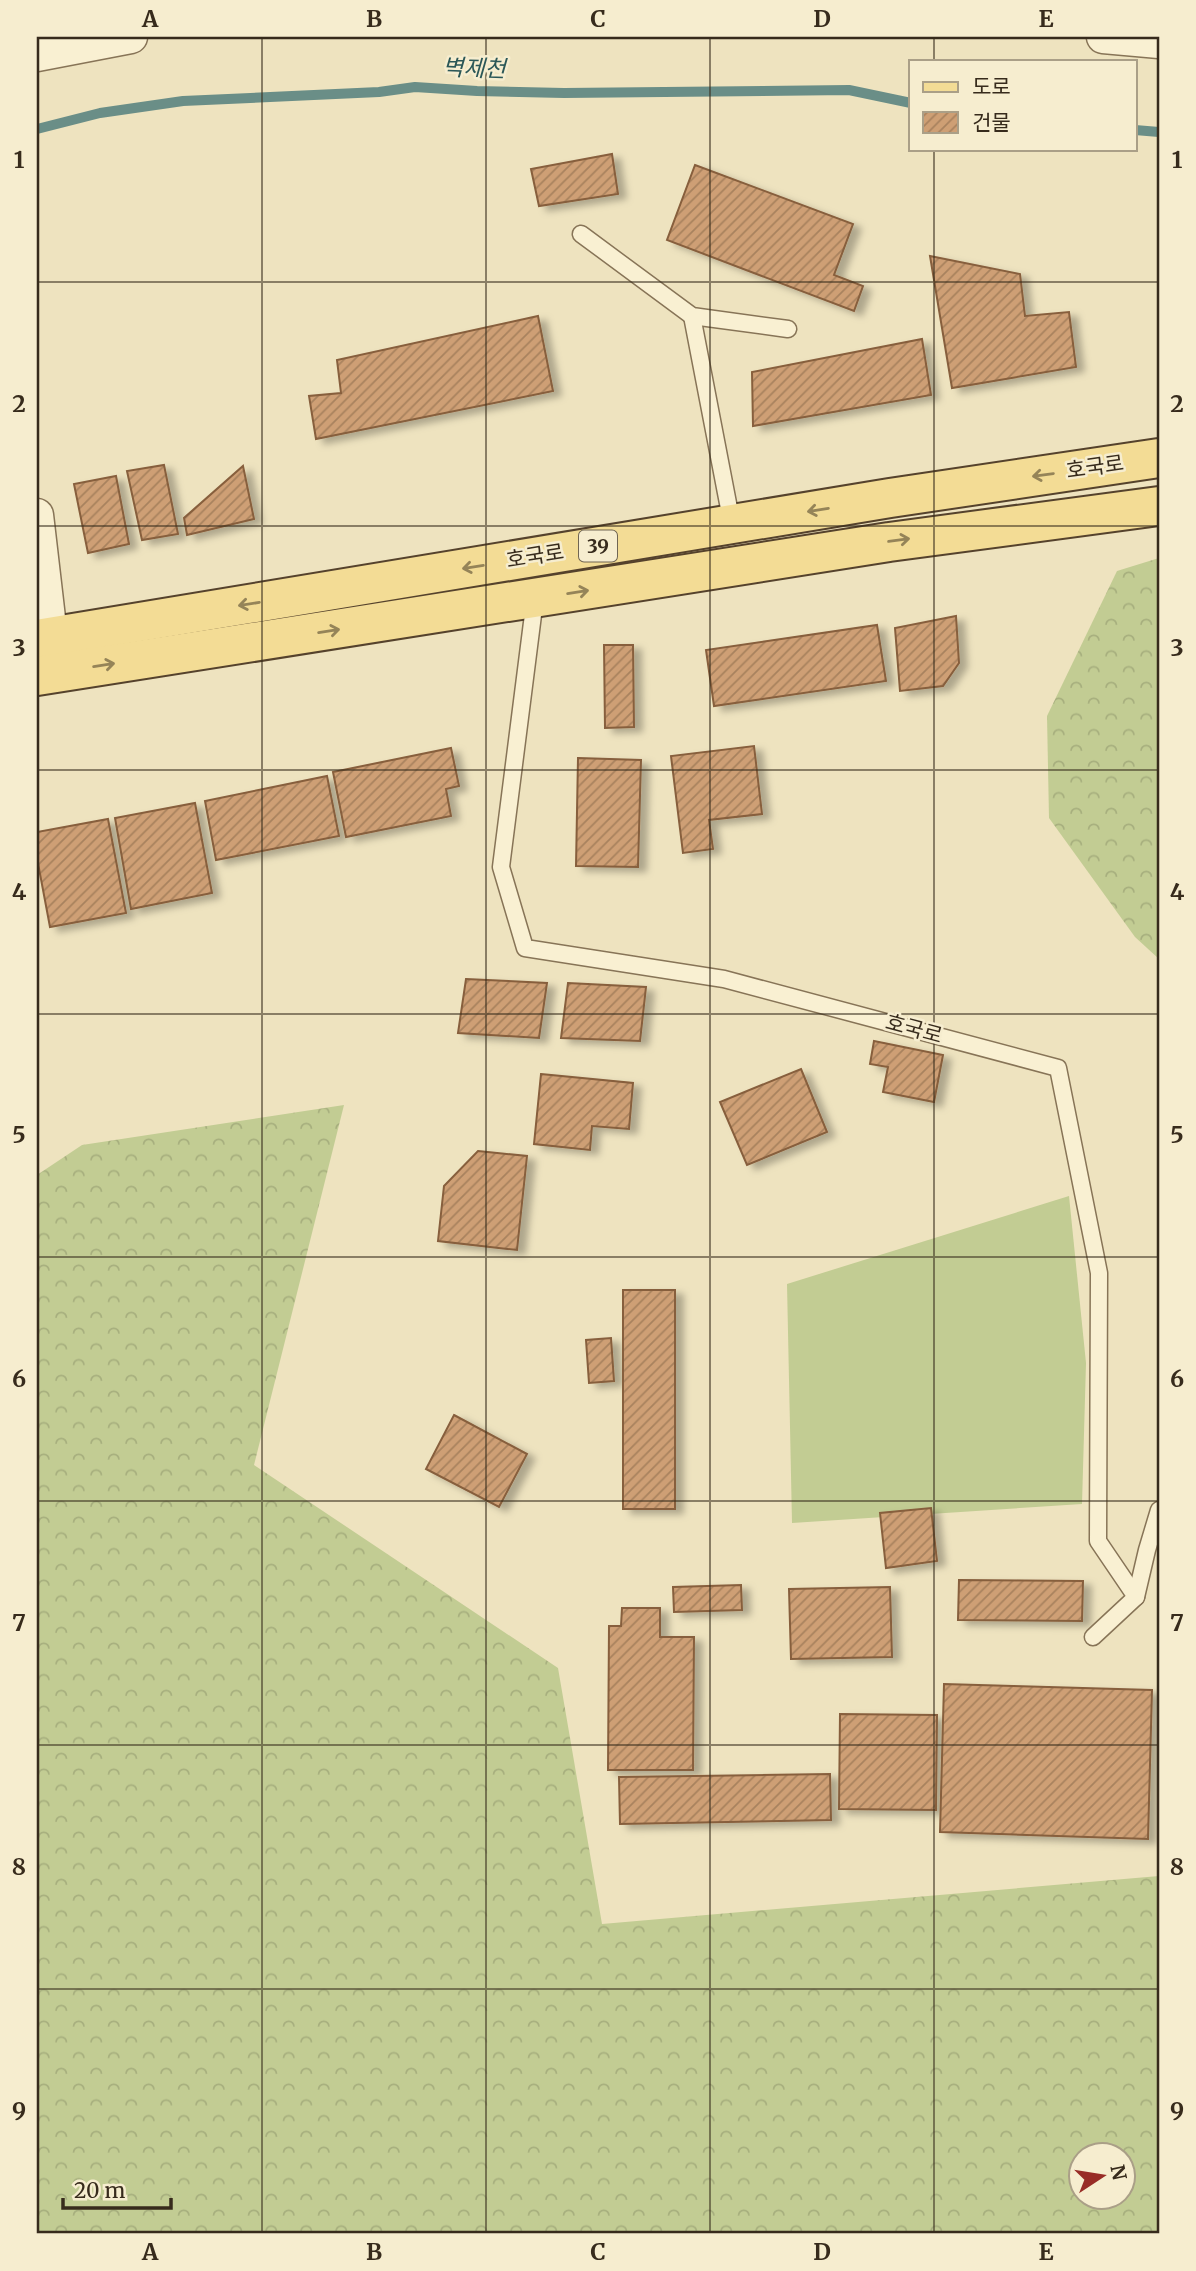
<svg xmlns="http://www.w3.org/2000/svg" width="1196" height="2271" viewBox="0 0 1196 2271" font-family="Merriweather,'Noto Sans KR',serif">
<defs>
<pattern id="forest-crowns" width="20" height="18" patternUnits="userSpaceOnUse" patternTransform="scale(1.75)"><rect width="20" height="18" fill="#c2cc93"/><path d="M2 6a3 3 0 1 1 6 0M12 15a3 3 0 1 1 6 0" fill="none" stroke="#a7af7e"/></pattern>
<pattern id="building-hatch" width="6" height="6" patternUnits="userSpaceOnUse" patternTransform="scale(1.75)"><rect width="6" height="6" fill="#ce9f74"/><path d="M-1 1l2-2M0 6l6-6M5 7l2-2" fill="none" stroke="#a8825e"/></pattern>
<filter id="shadow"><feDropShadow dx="8" dy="4.5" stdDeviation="3.5" flood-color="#0004"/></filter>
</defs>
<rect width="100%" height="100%" fill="#eee3bf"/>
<g fill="url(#forest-crowns)" fill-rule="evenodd">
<path d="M1159 558V959L1135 937 1049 818 1047 716 1117 571Z"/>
<path d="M344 1105 254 1465 558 1668 602 1924 1159 1876V2234H37V1175L82 1145ZM1080 2156H1122V2198H1080Z"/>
</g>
<path fill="#c2cc93" d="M1069 1196 1086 1363 1082 1504 792 1523 787 1284Z"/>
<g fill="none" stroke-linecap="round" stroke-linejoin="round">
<g stroke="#6a8e87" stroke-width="10">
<path d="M37 129 100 113 183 101 379 92 415 87 477 91 564 93 849 90 911 103"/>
<path d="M1135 130 1159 132"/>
</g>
</g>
<g fill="url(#building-hatch)" stroke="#875f3d" stroke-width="2" filter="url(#shadow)">
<path d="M612 154 618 194 539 206 531 169Z"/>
<path d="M695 165 853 224 834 275 863 286 854 311 667 240Z"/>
<path d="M930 256 1020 274 1025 316 1069 312 1076 367 952 388Z"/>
<path d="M538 316 553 391 316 439 309 396 341 393 337 360Z"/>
<path d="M922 339 931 395 753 426 752 372Z"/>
<path d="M164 465 178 534 142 540 127 471Z"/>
<path d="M243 466 254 519 187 535 184 518Z"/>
<path d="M116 476 129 544 88 553 74 484Z"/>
<path d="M956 616 959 663 943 686 900 691 895 628Z"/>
<path d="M877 625 886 681 714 706 706 650Z"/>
<path d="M604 645H633L634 727 605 728Z"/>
<path d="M754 746 762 814 709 820 713 849 683 853 671 756Z"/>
<path d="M451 748 459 786 446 789 451 816 346 837 333 772Z"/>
<path d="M578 758 641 760 638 867 576 866Z"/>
<path d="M327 776 339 836 216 860 205 801Z"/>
<path d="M195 803 212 893 131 909 115 818Z"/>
<path d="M108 819 126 913 50 927 37 858V832Z"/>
<path d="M466 979 547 983 539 1038 458 1033Z"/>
<path d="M568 983 646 987 640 1041 561 1038Z"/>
<path d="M874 1041 943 1055 934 1102 883 1092 888 1067 870 1064Z"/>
<path d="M801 1069 827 1132 747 1165 720 1102Z"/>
<path d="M541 1074 633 1083 629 1129 592 1126 590 1150 534 1144Z"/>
<path d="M478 1151 527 1156 517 1250 438 1241 444 1186Z"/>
<rect x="623" y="1290" width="52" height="219"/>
<path d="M611 1338 614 1381 589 1383 586 1340Z"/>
<path d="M454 1415 527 1454 499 1507 426 1469Z"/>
<path d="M931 1508 937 1561 886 1568 880 1513Z"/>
<path d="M959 1580 1083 1581 1082 1621 958 1620Z"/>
<path d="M741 1585 742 1610 674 1612 673 1587Z"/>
<path d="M890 1587 892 1657 791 1659 789 1589Z"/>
<path d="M622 1608H660V1637H694L693 1770H608L609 1626H621Z"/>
<path d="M944 1684 1152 1690 1148 1839 940 1832Z"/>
<path d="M840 1714 937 1715 936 1810 839 1809Z"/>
<path d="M830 1774 831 1820 620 1824 619 1777Z"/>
</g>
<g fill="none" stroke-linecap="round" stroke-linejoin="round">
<g stroke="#877457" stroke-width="19">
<g id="lane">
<path d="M581 234 692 316 788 329"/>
<path d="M692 316 732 524"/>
<path d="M535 599 501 867 525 948 724 979 1058 1068 1099 1273 1098 1541 1136 1597 1093 1637"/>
<path d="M1136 1597 1147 1550 1159 1510"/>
</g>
</g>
<g stroke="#877457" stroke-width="35">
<g id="street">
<path d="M1103 37 1159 42"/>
<path d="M37 55 131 37"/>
<path d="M37 515 54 661"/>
</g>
</g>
<g stroke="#55422c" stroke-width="42">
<g id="primary">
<path d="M37 639 890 498 1159 458"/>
<path d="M37 676 889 542 1159 506"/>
</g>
</g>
<use href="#lane" stroke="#f9f0d2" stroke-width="16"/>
<use href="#street" stroke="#f9f0d2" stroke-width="32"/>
<use href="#primary" stroke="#f3dc95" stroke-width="38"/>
</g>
<defs><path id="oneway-shaft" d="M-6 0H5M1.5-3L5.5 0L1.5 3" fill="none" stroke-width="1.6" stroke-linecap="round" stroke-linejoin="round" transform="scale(1.75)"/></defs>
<g stroke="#958458">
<use href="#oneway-shaft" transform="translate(1043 475) rotate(172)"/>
<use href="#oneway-shaft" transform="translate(818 510) rotate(171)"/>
<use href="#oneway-shaft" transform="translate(899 540) rotate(-8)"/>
<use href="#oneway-shaft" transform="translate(473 567) rotate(171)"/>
<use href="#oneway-shaft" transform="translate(578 592) rotate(-9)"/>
<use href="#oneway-shaft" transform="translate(249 604) rotate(171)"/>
<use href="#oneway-shaft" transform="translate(329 631) rotate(-9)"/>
<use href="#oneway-shaft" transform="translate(104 665) rotate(-9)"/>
</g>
<path fill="none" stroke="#372b1c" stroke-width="2" stroke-opacity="0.55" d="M262 37V2234M486 37V2234M710 37V2234M934 37V61M934 149V2234M37 282H1159M37 526H1159M37 770H1159M37 1014H1159M37 1257H1159M37 1501H1159M37 1745H1159M37 1989H1159"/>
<g text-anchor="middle" stroke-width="5" stroke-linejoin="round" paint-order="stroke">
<rect fill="#f6edcf" stroke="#706552" stroke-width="2" x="579" y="530.5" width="38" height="31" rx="5"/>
<g font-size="19" font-weight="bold" fill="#372b1c">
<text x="598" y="553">39</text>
</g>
<g font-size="21" fill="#372b1c" stroke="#f6edcf">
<text transform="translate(1095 467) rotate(-8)" y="7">호국로</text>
<text transform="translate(535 556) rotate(-9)" y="7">호국로</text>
<text transform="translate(914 1029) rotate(15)" y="7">호국로</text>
</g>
<g font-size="23" font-style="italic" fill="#2b5757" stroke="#f6edcf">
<text transform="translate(474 68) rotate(2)" y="8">벽제천</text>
</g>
</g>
<rect width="1196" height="2271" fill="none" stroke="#f6edcf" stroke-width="77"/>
<rect x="909" y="60" width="228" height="91" fill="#f6edcf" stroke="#aa9f87" stroke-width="2"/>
<rect x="923" y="82" width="35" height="10" fill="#f3dc95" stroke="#aa9f87" stroke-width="2"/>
<text x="972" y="94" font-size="21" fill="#372b1c">도로</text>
<rect x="923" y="112" width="35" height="21" fill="url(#building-hatch)" stroke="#aa9f87" stroke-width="2"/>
<text x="972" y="130" font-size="21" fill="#372b1c">건물</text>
<g transform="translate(1102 2176) rotate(78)"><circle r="33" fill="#f6edcf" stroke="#aa9f87" stroke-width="2"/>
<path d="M0-5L12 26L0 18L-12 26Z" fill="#982c26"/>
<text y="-10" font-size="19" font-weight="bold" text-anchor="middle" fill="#372b1c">N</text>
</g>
<path d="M63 2198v10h108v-10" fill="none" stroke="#372b1c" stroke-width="3.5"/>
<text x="74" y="2198" font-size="21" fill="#372b1c" stroke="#f6edcf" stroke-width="5" paint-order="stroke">20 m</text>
<rect x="38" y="38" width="1120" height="2194" fill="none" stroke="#372b1c" stroke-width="2.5"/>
<g font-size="23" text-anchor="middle" font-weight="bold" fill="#372b1c">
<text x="150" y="27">A</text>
<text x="374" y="27">B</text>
<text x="598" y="27">C</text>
<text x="822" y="27">D</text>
<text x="1046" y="27">E</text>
<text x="19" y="168">1</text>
<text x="1177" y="168">1</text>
<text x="19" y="412">2</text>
<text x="1177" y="412">2</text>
<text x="19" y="656">3</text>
<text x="1177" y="656">3</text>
<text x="19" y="900">4</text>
<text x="1177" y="900">4</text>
<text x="19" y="1143">5</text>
<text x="1177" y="1143">5</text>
<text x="19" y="1387">6</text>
<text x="1177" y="1387">6</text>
<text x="19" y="1631">7</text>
<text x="1177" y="1631">7</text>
<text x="19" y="1875">8</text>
<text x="1177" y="1875">8</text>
<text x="19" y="2119">9</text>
<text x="1177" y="2119">9</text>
<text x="150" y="2260">A</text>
<text x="374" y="2260">B</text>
<text x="598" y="2260">C</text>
<text x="822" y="2260">D</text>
<text x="1046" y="2260">E</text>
</g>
</svg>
